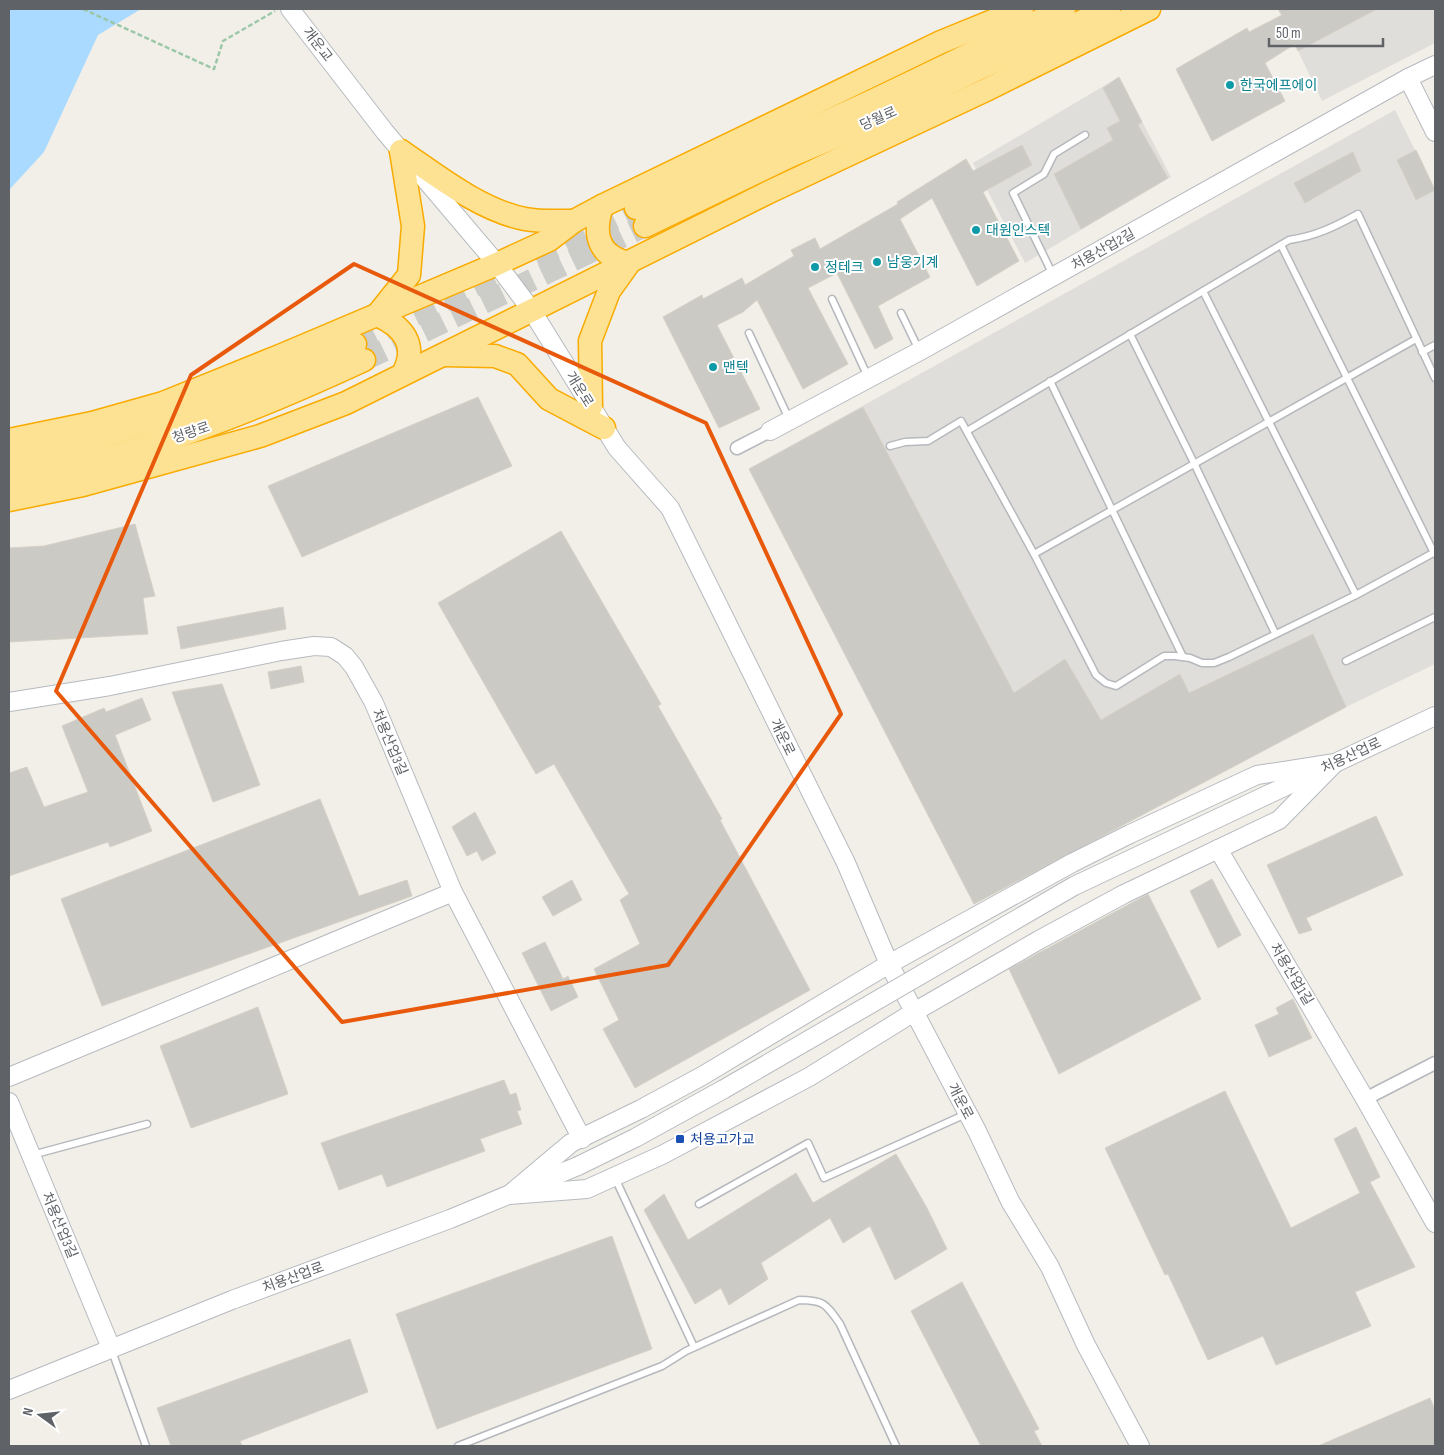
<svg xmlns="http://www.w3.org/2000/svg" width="1444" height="1455" viewBox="0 0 1444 1455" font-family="'Sofia Sans Condensed','Noto Sans KR',sans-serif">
<rect width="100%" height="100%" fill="#f1efe8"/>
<g fill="#e0deda">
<path d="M1278 9H1435V43L1322 101Z"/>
<path d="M1119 77 1171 177 1025 263 973 163Z"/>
<path d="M1395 110 1435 190V664L1346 707 974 904 749 469Z"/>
</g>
<path fill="#aadaff" d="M9 9H141L98 35 44 152 9 190Z"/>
<g fill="#cccac5" stroke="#d6d1c6">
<path d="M1278 9H1377L1298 51 1295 44 1265 63 1285 101 1212 141 1176 69 1247 28 1249 32 1282 15Z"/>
<path d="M1119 77 1142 122 1138 125 1168 178 1081 229 1054 174 1113 140 1107 128 1120 121 1103 88Z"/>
<path d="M1022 145 1032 165 983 192 1019 261 977 286 932 198 900 219 930 277 878 306 893 339 875 349 837 273 808 288 848 364 803 389 757 300 743 312 717 325 760 409 719 428 663 317 702 295 703 299 742 278 745 285 794 256 791 250 815 238 820 249 898 204 897 202 966 159 973 171Z"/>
<path d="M1416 150 1435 190 1416 200 1397 160Z"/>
<path d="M1353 152 1361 171 1305 203 1294 183Z"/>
<path d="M478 397 512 466 302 557 268 486Z"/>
<path d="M863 407 1014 693 1065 659 1101 720 1180 674 1189 693 1313 634 1346 707 974 904 749 469Z"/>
<path d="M135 524 155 596 143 598 148 634 9 642V548L44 546Z"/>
<path d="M561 531 661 704 658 706 722 819 720 820 810 990 635 1088 603 1029 619 1020 594 969 640 944 620 900 629 894 554 764 536 774 438 603Z"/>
<path d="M283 607 286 629 181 649 177 627Z"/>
<path d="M301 666 304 682 271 689 268 672Z"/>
<path d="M222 684 260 785 213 802 172 692Z"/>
<path d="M142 698 151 720 115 735 152 831 110 847 108 842 9 876V773L27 767 44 807 88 792 62 726 104 708 106 712Z"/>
<path d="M320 799 359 896 407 880 412 896 102 1006 61 899Z"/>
<path d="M475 812 496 853 482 861 477 851 467 856 452 827Z"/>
<path d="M1376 816 1403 875 1306 918 1312 930 1299 934 1267 865Z"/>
<path d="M1212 879 1241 935 1218 948 1190 891Z"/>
<path d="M572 880 582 900 553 916 542 897Z"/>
<path d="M1148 894 1201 999 1059 1074 1009 969Z"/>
<path d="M545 942 563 979 568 976 578 997 551 1011 522 953Z"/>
<path d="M1293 999 1312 1038 1269 1057 1255 1025 1279 1014 1276 1008Z"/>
<path d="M258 1007 288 1094 191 1128 160 1046Z"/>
<path d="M504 1080 510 1095 516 1093 521 1110 517 1111 522 1124 480 1139 485 1151 387 1187 382 1174 339 1190 321 1143Z"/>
<path d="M1225 1091 1291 1228 1360 1193 1334 1139 1356 1127 1380 1177 1370 1182 1415 1267 1355 1292 1371 1326 1276 1365 1263 1336 1208 1360 1168 1274 1165 1275 1105 1148Z"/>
<path d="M896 1154 927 1208 947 1249 895 1280 870 1226 843 1243 830 1218 761 1263 768 1279 729 1305 721 1288 695 1304 644 1210 664 1194 688 1240 796 1173 813 1203Z"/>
<path d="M612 1236 652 1349 437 1429 396 1314Z"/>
<path d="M962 1282 1039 1429 1034 1431 1042 1446H981L911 1311Z"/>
<path d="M350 1339 368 1392 240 1441 242 1446H171L157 1408Z"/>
<path d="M1430 1398 1435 1410V1446H1318Z"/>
</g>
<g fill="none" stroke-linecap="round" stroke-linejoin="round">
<g stroke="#ccccc8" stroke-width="22" stroke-dasharray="22 11" stroke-linecap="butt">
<path d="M535 257 636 208"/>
<path d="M355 344 506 271"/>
<path d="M364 360 645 226"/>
</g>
<g stroke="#b5b8bc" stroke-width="9">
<g id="lane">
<path d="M1281 245 1434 553"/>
<path d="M1053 275 1013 193 1044 174 1054 154 1085 135"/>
<path d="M1203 291 1356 595"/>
<path d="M832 299 868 377"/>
<path d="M901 313 919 350"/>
<path d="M749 333 789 419"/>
<path d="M1130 334 1194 463 1275 633"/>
<path d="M1422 352 1435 345"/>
<path d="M1050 381 1183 657"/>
<path d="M967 431 1289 240C1316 236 1334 227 1358 214L1435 378"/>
<path d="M890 446 905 442 928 441 961 421 1034 554 1096 675 1106 683 1116 686 1164 656H1175L1190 658 1202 663H1214L1229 657 1356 595 1435 552"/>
<path d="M1034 554 1416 339"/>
<path d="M1346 661 1435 617"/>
<path d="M32 1155 147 1124"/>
<path d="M615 1178 694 1347"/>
<path d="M699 1204 808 1143 824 1178 966 1114"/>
<path d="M112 1351 146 1446"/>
<path d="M458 1446 662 1366 686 1351 799 1300C824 1300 826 1304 840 1324L896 1446"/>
</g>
</g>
<g stroke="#b5b8bc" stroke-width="15">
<g id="street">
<path d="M737 448 770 431"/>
<path d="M1365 1099 1435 1063"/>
</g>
</g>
<g stroke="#b6babf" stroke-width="20">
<g id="secondary">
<path d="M290 9 385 132 497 264 532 311 617 448 670 508 846 863 889 964 977 1131 1010 1201 1050 1267 1086 1345 1140 1446"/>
<path d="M1408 78 1435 132"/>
<path d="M770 431 920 351 1408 78 1435 65"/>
<path d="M9 702 110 686 281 651 314 646 331 647 345 656 354 667 374 703 453 892 582 1139"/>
<path d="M1335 763 1279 820 1124 894 1039 940 914 1012 809 1077 662 1155 587 1189 509 1195 571 1143 641 1109 702 1076 889 964 1072 863 1130 834 1257 775Z"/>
<path d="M1267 795 1435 716"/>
<path d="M1218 849 1365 1099 1435 1223"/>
<path d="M9 1077 453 892"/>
<path d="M9 1102 111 1348"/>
<path d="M9 1390 232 1300 450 1219 578 1166"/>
</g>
</g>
<g stroke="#f9ab00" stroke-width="25">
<g id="highway">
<path d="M401 151 413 226 409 275 377 315C404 327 418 345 403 374"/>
<path d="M401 151C438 176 480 210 525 219 541 222 557 221 574 221"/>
<path d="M636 208 872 101 1064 9"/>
<path d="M645 226 792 155 882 117 978 69 1109 9"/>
<path d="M444 355 495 356 517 364 549 399 604 428"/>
<path d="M591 407 590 341 609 291 629 263C597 256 593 233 602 206"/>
<path d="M9 440 92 423 163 403 282 355 497 264 549 240 574 221 602 206 941 42 1022 9"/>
<path d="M9 460 55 451 210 405 355 344"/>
<path d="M9 480C133 459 250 413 364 360"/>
<path d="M9 500 83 485 260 436 346 403 767 193 988 89 1149 9"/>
</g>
</g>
<path stroke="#9cc7a9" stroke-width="2.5" stroke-dasharray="5 2.5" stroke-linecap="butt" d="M83 9 214 69 223 41 275 11"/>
<use href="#lane" stroke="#fff" stroke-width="6"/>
<use href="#street" stroke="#fff" stroke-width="12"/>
<use href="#secondary" stroke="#fff" stroke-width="18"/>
<use href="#highway" stroke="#fde293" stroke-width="22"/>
<g stroke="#b6babf" stroke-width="20" stroke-linecap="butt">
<path id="secondary-bridge" d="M578 1166 635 1138 724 1089 1074 886 1267 795"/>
</g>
<use href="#secondary-bridge" stroke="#fff" stroke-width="18"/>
</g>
<path fill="none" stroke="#e8590c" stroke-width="4" stroke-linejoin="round" d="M354 264 706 423 841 714 668 965 342 1022 56 691 191 375Z"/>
<g fill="#0f9aa8" stroke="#fff" stroke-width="2">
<circle cx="1230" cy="85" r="5"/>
<circle cx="976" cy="230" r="5"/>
<circle cx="877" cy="262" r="5"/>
<circle cx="815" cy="267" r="5"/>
<circle cx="713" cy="367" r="5"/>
</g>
<rect fill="#1a4fb4" stroke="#fff" stroke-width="2" x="675" y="1134" width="10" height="10" rx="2.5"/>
<g text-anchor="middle" stroke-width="4" stroke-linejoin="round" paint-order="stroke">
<g font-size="14" fill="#5f6368" stroke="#fff">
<text transform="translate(318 44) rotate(52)" y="5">개운교</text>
<text transform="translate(878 118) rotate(-24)" y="5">당월로</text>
<text transform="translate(1103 249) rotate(-29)" y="5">처용산업2길</text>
<text transform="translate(580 389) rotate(58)" y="5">개운로</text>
<text transform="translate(191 432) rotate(-19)" y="5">청량로</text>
<text transform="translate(783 737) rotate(64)" y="5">개운로</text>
<text transform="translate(390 742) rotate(67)" y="5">처용산업3길</text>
<text transform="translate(1351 755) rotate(-25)" y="5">처용산업로</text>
<text transform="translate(1292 974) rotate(59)" y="5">처용산업1길</text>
<text transform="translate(961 1101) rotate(62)" y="5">개운로</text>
<text transform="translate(60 1225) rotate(67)" y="5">처용산업3길</text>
<text transform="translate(293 1277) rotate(-20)" y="5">처용산업로</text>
</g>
<g font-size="14" fill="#0d838f" stroke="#fff" text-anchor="start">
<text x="1240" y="90">한국에프에이</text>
<text x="986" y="235">대원인스텍</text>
<text x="887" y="267">남웅기계</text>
<text x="825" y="272">정테크</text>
<text x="723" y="372">맨텍</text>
</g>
<g font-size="14" fill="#164399" stroke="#fff" text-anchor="start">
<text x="690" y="1144">처용고가교</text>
</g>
</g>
<rect width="1444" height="1455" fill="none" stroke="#5f6368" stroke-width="20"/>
<g transform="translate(40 1415) rotate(285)" stroke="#ffffff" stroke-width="4" paint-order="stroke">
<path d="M0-4L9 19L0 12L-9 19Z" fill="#5f6368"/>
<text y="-8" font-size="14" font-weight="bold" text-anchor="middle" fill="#5f6368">N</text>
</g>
<path d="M1269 38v8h114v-8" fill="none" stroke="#5f6368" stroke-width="2.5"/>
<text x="1276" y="38" font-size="15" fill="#5f6368" stroke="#ffffff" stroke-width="4" paint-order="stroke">50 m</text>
</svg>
